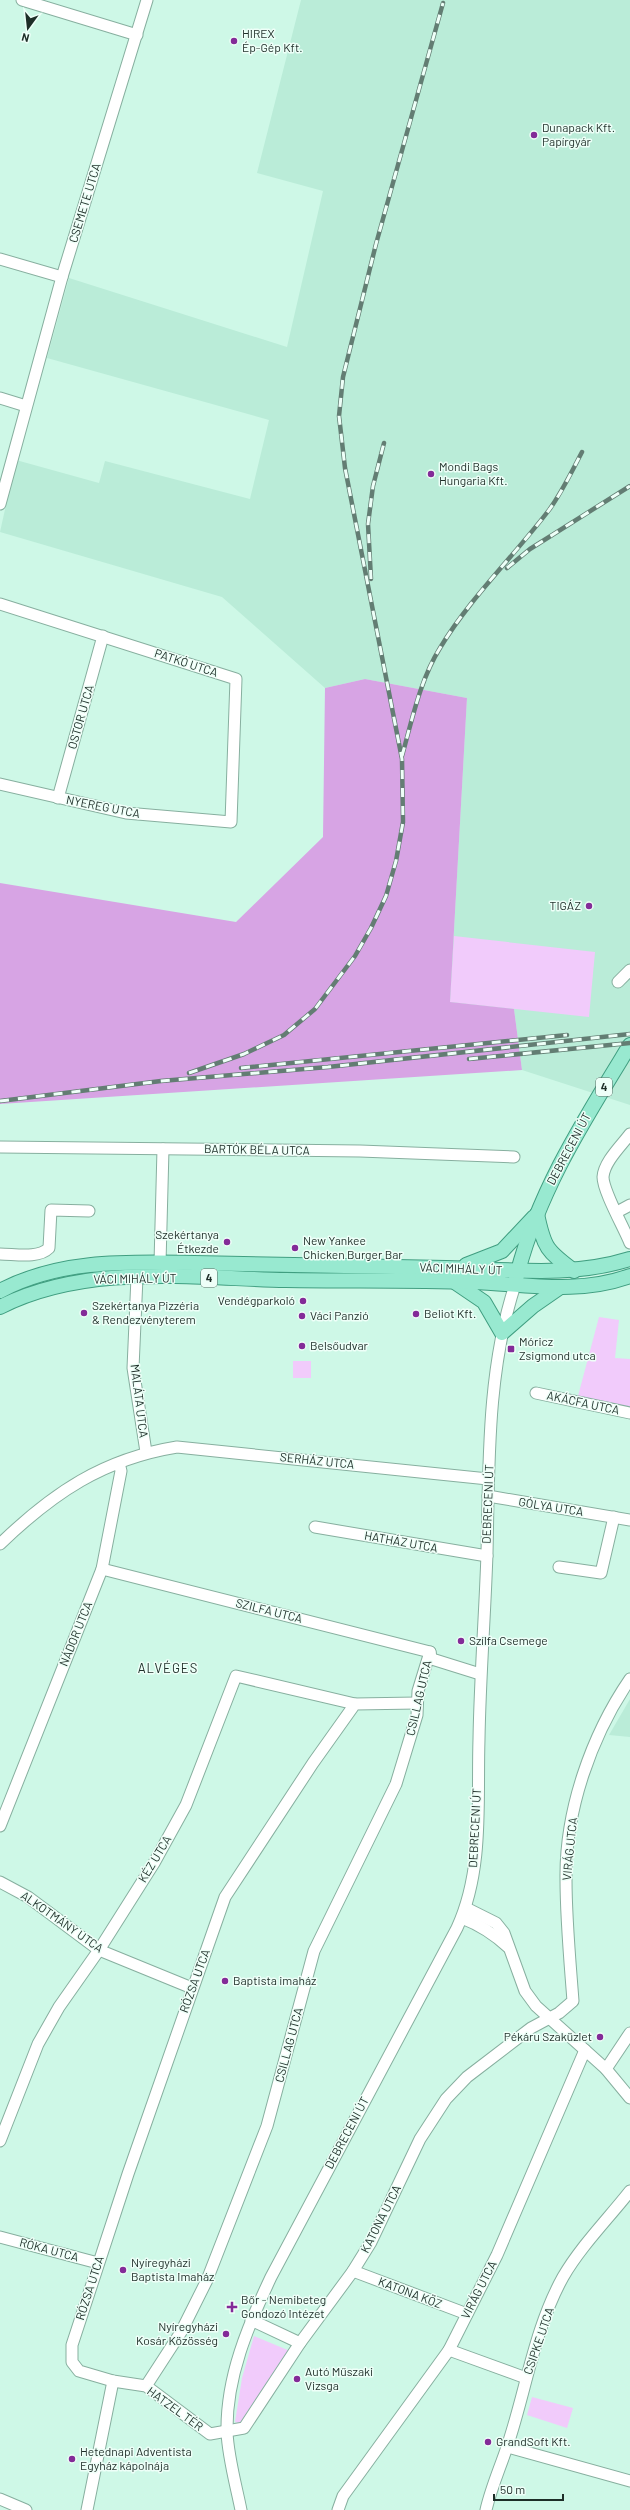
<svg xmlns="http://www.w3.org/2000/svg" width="630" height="2510" viewBox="0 0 630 2510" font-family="Barlow,sans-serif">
<rect width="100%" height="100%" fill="#cef8e7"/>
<g fill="#baecd8">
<path d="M301 0H630V1105L522 1070 514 1009 450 1002 467 698 365 679 325 688 222 597 0 532 16 460 99 483 105 461 250 499 269 420 47 358 69 278 287 347 323 191 257 173Z"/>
<path d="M630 1699V1737L609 1735Z"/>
</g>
<g fill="#f1cbfb">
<path d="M454 936 595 952 589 1017 450 1002Z"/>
<path d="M599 1317 619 1320 615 1358 630 1359V1407L578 1396Z"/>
<rect x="293" y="1361" width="18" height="17"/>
<path d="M254 2336 290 2351 244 2425 235 2422 242 2378Z"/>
<path d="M532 2397 573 2408 567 2428 527 2415Z"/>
</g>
<path fill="#d7a4e4" d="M365 679 467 698 450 1002 514 1009 522 1070 0 1104V883L236 922 323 837 325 688Z"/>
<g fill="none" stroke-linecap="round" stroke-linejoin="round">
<g stroke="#87af9f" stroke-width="13">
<g id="minor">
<path d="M22 0 137 35"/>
<path d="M0 259 62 277"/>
<path d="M0 398 26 406"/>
<path d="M0 504 62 277 147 0"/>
<path d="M0 604 236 679 231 822 126 813 0 784"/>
<path d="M58 798 103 636"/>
<path d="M618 982 630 970"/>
<path d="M630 1134C621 1146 604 1162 603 1177 603 1191 624 1228 630 1243"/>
<path d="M0 1147 360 1151 514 1157"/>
<path d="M617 1212 630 1205"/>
<path d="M0 1254C15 1254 38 1259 49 1248L51 1210 89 1211"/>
<path d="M160 1263 163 1149"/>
<path d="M137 1277 133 1368 146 1452"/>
<path d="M536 1393 630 1413"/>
<path d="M488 1496 630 1520"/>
<path d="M315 1527 487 1556"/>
<path d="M0 1544C53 1493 103 1459 177 1447L488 1479"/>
<path d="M559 1567 601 1573 614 1517"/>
<path d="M102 1569 430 1652 431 1658"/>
<path d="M432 1659 480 1674"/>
<path d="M417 1703 355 1704 313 1763 225 1897 128 2174 72 2345V2362L79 2371 113 2381 146 2386 210 2434 244 2428 300 2343 353 2271 371 2242 420 2139 446 2099 467 2077 531 2028 559 2013 573 2001C570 1961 566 1920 566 1879 565 1811 591 1736 630 1679"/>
<path d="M0 1826 102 1569 121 1471 119 1463"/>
<path d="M0 1882 28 1897 99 1950 192 1988"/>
<path d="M466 1908 496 1923 504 1933 525 1991 536 2006 606 2069 630 2098"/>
<path d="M462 1918C480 1925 493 1933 508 1947"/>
<path d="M606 2069 630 2033"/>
<path d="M0 2141 38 2044 59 2007 99 1950 154 1863 186 1805 236 1676 355 1704"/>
<path d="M0 2237 98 2263"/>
<path d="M353 2271 467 2314"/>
<path d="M251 2320 300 2343"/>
<path d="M449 2350 526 2378"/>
<path d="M146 2386 181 2332 207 2280 267 2126 314 1951 396 1784 417 1715 418 1691 430 1652"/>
<path d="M508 2447 630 2481"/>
<path d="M0 2499 26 2510"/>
<path d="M87 2510 113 2381"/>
<path d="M241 2510C236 2485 228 2457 227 2432 226 2377 248 2326 271 2277L457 1928C484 1870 477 1801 479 1739 480 1677 485 1615 487 1553 489 1464 487 1371 515 1285"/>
<path d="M338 2510 343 2496 449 2350 497 2255 585 2050"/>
<path d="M486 2510C491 2488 500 2468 507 2447 526 2391 534 2329 563 2277 581 2246 608 2219 630 2191"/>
</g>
</g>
<g stroke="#409e80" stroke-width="16">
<g id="major">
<path d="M537 1214C544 1248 547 1251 574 1271"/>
<path d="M466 1265 502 1251 534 1217"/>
<path d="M516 1279C537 1193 584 1120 630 1045"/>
<path d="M456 1283 484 1302 502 1333 533 1306 559 1288"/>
<path d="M0 1291C60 1259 128 1262 194 1263 278 1265 362 1266 446 1268 509 1269 569 1278 630 1259"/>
<path d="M0 1307C86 1263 193 1278 286 1280 348 1281 410 1280 472 1282 526 1284 578 1295 630 1276"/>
</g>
</g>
<use href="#minor" stroke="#fff" stroke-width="11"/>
<use href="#major" stroke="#98e9d0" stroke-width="14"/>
<g stroke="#637d73" stroke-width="4.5">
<g id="rail">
<path d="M507 568 530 549 630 486"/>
<path d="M371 579 368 524 373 486 384 443"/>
<path d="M402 756C412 720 420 680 440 648 470 598 514 556 549 510 562 492 572 471 582 452"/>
<path d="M469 1059 630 1043"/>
<path d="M241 1068 567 1035"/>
<path d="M189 1073 244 1054 284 1035 315 1009 355 956 371 928 386 896 396 861 403 822 402 759 345 468 339 416 343 377 376 244 443 3"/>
<path d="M0 1101 161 1081 328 1067 630 1034"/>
</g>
</g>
<use href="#rail" stroke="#eefff8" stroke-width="3" stroke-dasharray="9" stroke-linecap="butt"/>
</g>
<g fill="#832b98" stroke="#eefff8" stroke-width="1.5">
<circle cx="234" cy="41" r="4"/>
<circle cx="534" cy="135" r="4"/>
<circle cx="431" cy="474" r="4"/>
<circle cx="589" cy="906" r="4"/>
<circle cx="227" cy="1242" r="4"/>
<circle cx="295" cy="1248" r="4"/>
<circle cx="303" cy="1301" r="4"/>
<circle cx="84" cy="1313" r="4"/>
<circle cx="416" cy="1314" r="4"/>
<circle cx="302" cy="1316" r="4"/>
<circle cx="302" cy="1346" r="4"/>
<rect x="507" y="1345" width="8" height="8" rx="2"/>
<circle cx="461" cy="1641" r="4"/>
<circle cx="225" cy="1981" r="4"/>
<circle cx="600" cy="2037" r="4"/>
<circle cx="123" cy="2270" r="4"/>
<path d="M230 2301h4v4h4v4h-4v4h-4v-4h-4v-4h4z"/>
<circle cx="226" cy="2334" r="4"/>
<circle cx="297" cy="2379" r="4"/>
<circle cx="488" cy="2442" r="4"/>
<circle cx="72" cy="2459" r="4"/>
</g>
<g text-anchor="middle" stroke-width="3" stroke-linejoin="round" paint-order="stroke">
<g fill="#eefff8" stroke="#5c6d66" stroke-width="1">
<rect x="596" y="1078" width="16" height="18" rx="3"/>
<rect x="201" y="1269" width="16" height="18" rx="3"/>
</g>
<g font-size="11" font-weight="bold" fill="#1e2e28">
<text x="604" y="1091">4</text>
<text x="209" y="1282">4</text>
</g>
<g font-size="12" fill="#1e2e28" stroke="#eefff8" text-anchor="start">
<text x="242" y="38">HIREX<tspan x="242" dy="14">Ép-Gép Kft.</tspan></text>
<text x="542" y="132">Dunapack Kft.<tspan x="542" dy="14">Papírgyár</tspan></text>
<text x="439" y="471">Mondi Bags<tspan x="439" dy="14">Hungaria Kft.</tspan></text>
<text x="581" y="910" text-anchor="end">TIGÁZ</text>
<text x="219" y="1239" text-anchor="end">Szekértanya<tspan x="219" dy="14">Étkezde</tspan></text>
<text x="303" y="1245">New Yankee<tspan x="303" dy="14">Chicken Burger Bar</tspan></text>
<text x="295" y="1305" text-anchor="end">Vendégparkoló</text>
<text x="92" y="1310">Szekértanya Pizzéria<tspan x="92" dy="14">&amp; Rendezvényterem</tspan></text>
<text x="424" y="1318">Beliot Kft.</text>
<text x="310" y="1320">Váci Panzió</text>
<text x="519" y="1346">Móricz<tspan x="519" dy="14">Zsigmond utca</tspan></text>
<text x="310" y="1350">Belsőudvar</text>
<text x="469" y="1645">Szílfa Csemege</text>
<text x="233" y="1985">Baptista imaház</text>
<text x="592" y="2041" text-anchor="end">Pékáru Szaküzlet</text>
<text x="131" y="2267">Nyíregyházi<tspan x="131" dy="14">Baptista Imaház</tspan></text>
<text x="241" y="2304">Bőr - Nemibeteg<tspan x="241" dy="14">Gondozó Intézet</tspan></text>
<text x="218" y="2331" text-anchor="end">Nyíregyházi<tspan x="218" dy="14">Kosár Közösség</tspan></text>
<text x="305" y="2376">Autó Műszaki<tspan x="305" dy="14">Vizsga</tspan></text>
<text x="496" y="2446">GrandSoft Kft.</text>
<text x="80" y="2456">Hetednapi Adventista<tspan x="80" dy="14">Egyház kápolnája</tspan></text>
</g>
<g font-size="12" fill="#1e2e28" stroke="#eefff8">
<text transform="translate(85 203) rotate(-73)" y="4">CSEMETE UTCA</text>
<text transform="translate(186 663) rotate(18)" y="4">PATKÓ UTCA</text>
<text transform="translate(81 717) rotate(-74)" y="4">OSTOR UTCA</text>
<text transform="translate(103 807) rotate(11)" y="4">NYEREG UTCA</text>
<text transform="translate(569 1149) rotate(-62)" y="4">DEBRECENI ÚT</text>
<text transform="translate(257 1150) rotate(1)" y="4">BARTÓK BÉLA UTCA</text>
<text transform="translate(461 1269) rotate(2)" y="4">VÁCI MIHÁLY ÚT</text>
<text transform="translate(135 1279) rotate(-1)" y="4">VÁCI MIHÁLY ÚT</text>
<text transform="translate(139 1401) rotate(83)" y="4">MALÁTA UTCA</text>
<text transform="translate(583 1403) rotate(12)" y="4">AKÁCFA UTCA</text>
<text transform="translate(317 1461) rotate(6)" y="4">SERHÁZ UTCA</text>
<text transform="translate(488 1504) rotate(-88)" y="4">DEBRECENI ÚT</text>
<text transform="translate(551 1507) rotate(9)" y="4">GÓLYA UTCA</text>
<text transform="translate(401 1542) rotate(10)" y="4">HATHÁZ UTCA</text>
<text transform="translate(269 1611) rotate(14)" y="4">SZILFA UTCA</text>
<text transform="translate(76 1634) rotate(-68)" y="4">NÁDOR UTCA</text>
<text transform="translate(419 1698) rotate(-77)" y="4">CSILLAG UTCA</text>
<text transform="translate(475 1828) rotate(-87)" y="4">DEBRECENI ÚT</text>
<text transform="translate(570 1849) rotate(-84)" y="4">VIRÁG UTCA</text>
<text transform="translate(155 1859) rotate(-59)" y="4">KÉZ UTCA</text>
<text transform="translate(62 1922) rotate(35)" y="4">ALKOTMÁNY UTCA</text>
<text transform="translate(195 1981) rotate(-70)" y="4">RÓZSA UTCA</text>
<text transform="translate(289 2045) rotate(-75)" y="4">CSILLAG UTCA</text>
<text transform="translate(347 2133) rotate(-62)" y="4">DEBRECENI ÚT</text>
<text transform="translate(381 2219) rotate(-63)" y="4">KATONA UTCA</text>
<text transform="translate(49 2250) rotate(15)" y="4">RÓKA UTCA</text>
<text transform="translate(90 2288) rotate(-72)" y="4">RÓZSA UTCA</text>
<text transform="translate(479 2290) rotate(-63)" y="4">VIRÁG UTCA</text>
<text transform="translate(410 2293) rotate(21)" y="4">KATONA KÖZ</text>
<text transform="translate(539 2341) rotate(-71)" y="4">CSIPKE UTCA</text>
<text transform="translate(175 2409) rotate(36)" y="4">HATZEL TÉR</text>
</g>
<g font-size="13" letter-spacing="1" fill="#1e2e28" stroke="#eefff8">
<text x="168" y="1673">ALVÉGES</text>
</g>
</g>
<g transform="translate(28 28) rotate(195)" stroke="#eefff8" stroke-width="3" paint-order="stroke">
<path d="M0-3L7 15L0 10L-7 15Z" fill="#1e2e28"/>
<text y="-6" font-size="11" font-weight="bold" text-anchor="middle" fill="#1e2e28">N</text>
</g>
<path d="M494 2494v6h69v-6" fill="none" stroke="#1e2e28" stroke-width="2"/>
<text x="500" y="2494" font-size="12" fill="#1e2e28" stroke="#eefff8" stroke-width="3" paint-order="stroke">50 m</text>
</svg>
